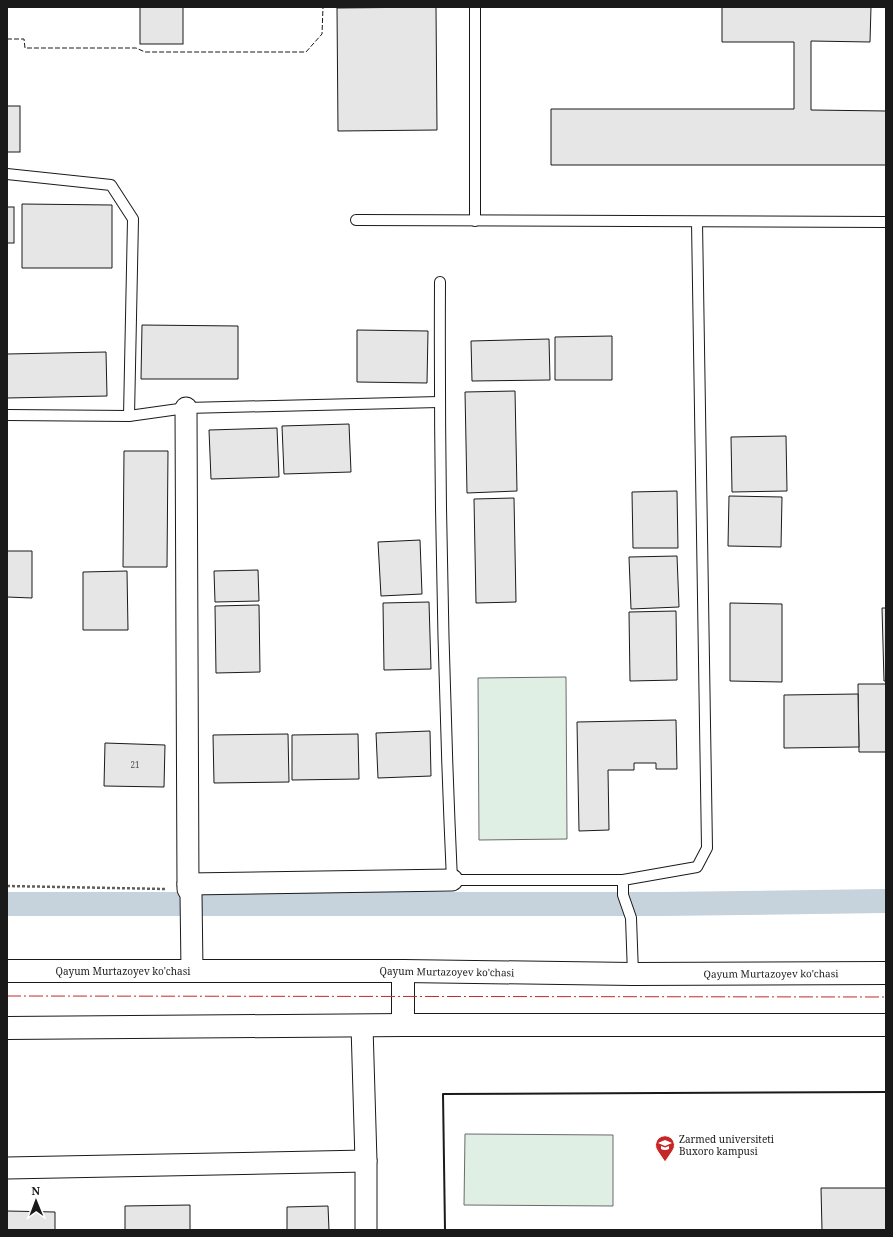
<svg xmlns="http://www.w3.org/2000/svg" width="893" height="1237" viewBox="0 0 893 1237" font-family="'Noto Serif',serif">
<rect width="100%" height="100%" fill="#fff"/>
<g fill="#e0efe3" stroke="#6a6a6a">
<path d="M566 677 567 839 479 840 478 678Z"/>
<path d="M465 1134 613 1135V1206L464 1205Z"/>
</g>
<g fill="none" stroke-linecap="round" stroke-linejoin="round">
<path stroke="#c6d2dc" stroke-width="24" d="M7 904H663L886 901"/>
</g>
<g fill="#e6e6e6" stroke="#1a1a1a">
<rect x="140" y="7" width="43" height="37"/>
<path d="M436 7 437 130 338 131 337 8Z"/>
<path d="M722 7H871L870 42 811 41V110L886 111V165H551V109H794V42H722Z"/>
<rect x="7" y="106" width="13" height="46"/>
<path d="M22 204 112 205V268H22Z"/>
<rect x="7" y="207" width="7" height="36"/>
<path d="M142 325 238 326V379H141Z"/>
<path d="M357 330 428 331 427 383 357 382Z"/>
<path d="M612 336V380H555V337Z"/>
<path d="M549 339 550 380 472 381 471 341Z"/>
<path d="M106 352 107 396 7 398V354Z"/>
<path d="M515 391 517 491 467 493 465 392Z"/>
<path d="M349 424 351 472 284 474 282 426Z"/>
<path d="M277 428 279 477 211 479 209 430Z"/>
<path d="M786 436 787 491 732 492 731 437Z"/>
<path d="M124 451H168L167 567H123Z"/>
<path d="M677 491 678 548H633L632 492Z"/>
<path d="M729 496 782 497 781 547 728 546Z"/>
<path d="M514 498 516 602 476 603 474 499Z"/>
<path d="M420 540 422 594 381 596 378 542Z"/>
<path d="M7 551H32V598L7 597Z"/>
<path d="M677 556 679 607 631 609 629 557Z"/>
<path d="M258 570 259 601 215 602 214 571Z"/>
<path d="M127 571 128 630H83V572Z"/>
<path d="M429 602 431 669 384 670 383 603Z"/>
<path d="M730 603 782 604V682L730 681Z"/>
<path d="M259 605 260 672 216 673 215 606Z"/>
<path d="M882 608H886V681H884Z"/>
<path d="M676 611 677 680 630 681 629 612Z"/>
<path d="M858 684H886V752H859Z"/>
<path d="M858 694 859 747 784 748V695Z"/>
<path d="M676 720 677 769H656V763H634V770H608L609 830 579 831 577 722Z"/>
<path d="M430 731 431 776 378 778 376 733Z"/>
<path d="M288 734 289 782 214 783 213 735Z"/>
<path d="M358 734 359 779 292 780V735Z"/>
<path d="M105 743 165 745 164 787 104 786Z"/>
<path d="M821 1188H886V1230H822Z"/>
<path d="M190 1205V1230H125V1206Z"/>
<path d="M328 1206 329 1230H287V1207Z"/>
<path d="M7 1211 55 1212V1230H7Z"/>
</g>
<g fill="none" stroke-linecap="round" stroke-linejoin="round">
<g stroke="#1a1a1a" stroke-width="12">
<g id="lane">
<path d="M7 174 111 185 133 219 129 416"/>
<path d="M356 220 886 222"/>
<path d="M475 221V7"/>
<path d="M440 282C439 481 443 681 452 880H623"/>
<path d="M7 415 129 416 186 408 439 402"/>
<path d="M633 974 631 918 623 895V880L697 867 707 848 697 222"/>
</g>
</g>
<g stroke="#1a1a1a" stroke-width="23">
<g id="street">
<path d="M186 408 188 889 191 894 192 971"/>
<path d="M188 884 452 880"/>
<path d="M362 1026 366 1161V1230"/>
<path d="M7 1168 366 1161"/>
</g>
</g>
<g stroke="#1a1a1a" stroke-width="24">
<g id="secondary">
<path id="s1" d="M7 971H403L633 974 886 973"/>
<path d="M403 1025V971"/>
<path d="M7 1028 403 1025H886"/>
</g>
</g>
<path stroke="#5f5f5f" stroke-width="2.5" stroke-dasharray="3 2" stroke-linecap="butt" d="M7 886 166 889"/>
<use href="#lane" stroke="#fff" stroke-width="10"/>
<use href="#street" stroke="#fff" stroke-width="21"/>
<use href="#secondary" stroke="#fff" stroke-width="22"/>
<path stroke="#1a1a1a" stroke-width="1" stroke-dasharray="5 2" stroke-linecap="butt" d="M7 39H24L25 48H136L145 52H306L322 34 323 7"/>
<path stroke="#1a1a1a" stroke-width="2" d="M445 1230 443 1094 886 1092"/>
<path stroke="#c62828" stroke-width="1" stroke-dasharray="14 3 2 3" stroke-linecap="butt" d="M7 996 886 997"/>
</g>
<defs>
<g id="university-pin" transform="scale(1)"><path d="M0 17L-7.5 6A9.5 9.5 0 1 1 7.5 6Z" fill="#c62828" stroke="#fff"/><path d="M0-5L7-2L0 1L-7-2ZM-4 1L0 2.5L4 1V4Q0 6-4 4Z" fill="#fff"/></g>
</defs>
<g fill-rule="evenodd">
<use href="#university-pin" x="665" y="1145"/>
</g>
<g text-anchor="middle" stroke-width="3" stroke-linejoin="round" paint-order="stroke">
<g font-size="8" fill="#4d4d4d">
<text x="135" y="768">21</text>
</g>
<g font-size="10" fill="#1a1a1a" stroke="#fff">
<text dy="4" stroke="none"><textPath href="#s1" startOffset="116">Qayum Murtazoyev ko'chasi</textPath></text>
<text dy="4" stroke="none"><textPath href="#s1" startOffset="440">Qayum Murtazoyev ko'chasi</textPath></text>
<text dy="4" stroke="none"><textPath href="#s1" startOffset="764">Qayum Murtazoyev ko'chasi</textPath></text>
</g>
<g font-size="10" fill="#1a1a1a" stroke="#fff" text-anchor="start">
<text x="679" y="1143">Zarmed universiteti<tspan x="679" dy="12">Buxoro kampusi</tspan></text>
</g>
</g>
<rect width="893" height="1237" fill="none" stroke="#1a1a1a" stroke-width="16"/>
<g transform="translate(36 1201) rotate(359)" stroke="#ffffff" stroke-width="3" paint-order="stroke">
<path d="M0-3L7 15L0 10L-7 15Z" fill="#1a1a1a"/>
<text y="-6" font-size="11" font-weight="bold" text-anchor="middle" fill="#1a1a1a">N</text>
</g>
</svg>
